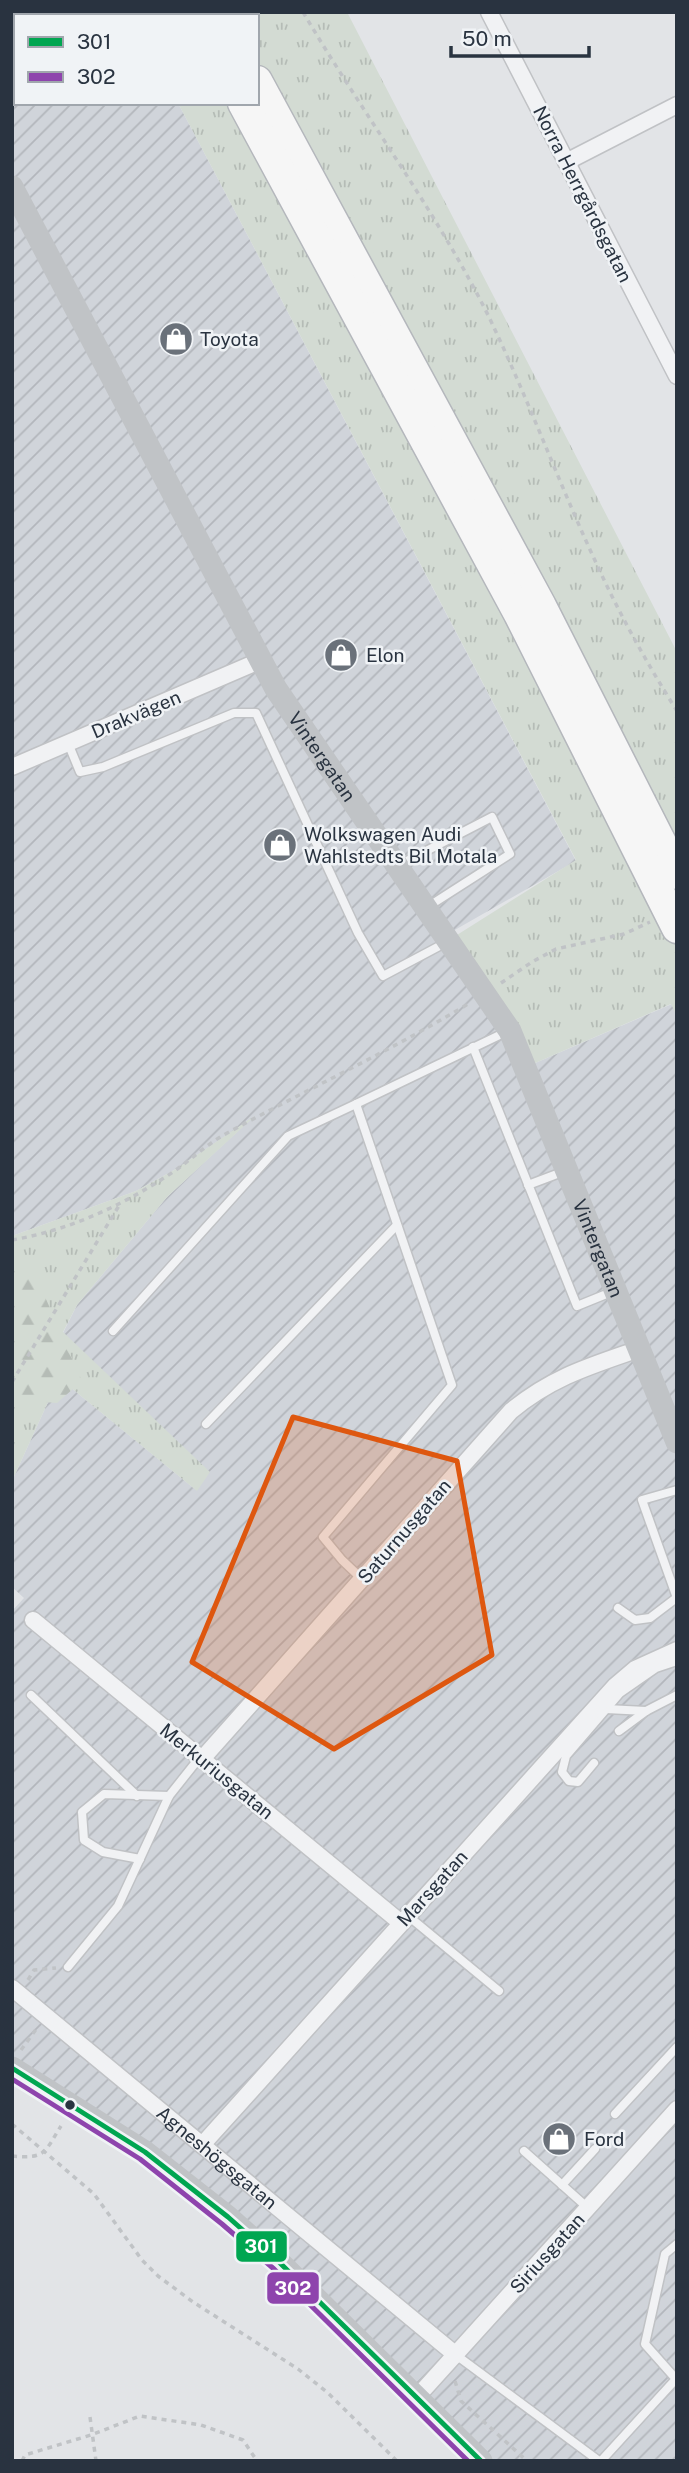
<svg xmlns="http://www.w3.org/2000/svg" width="689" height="2473" viewBox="0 0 689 2473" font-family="'Public Sans',sans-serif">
<defs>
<pattern id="industrial-furrows" width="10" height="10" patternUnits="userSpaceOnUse" patternTransform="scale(1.75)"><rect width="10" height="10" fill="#d0d4da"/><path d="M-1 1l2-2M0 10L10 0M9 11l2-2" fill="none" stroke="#b3b6bc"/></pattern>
<pattern id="grass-tufts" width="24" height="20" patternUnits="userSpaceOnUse" patternTransform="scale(1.75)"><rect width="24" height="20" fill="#d3dbd3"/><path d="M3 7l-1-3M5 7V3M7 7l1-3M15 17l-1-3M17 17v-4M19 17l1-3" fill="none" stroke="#b5bcb6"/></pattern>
<pattern id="forest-firs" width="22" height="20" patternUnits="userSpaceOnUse" patternTransform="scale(1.75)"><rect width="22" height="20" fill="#d3dbd3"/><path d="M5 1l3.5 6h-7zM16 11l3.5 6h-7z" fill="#b5bcb6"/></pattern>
</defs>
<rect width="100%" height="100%" fill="#e2e4e7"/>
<path fill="url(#industrial-furrows)" d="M12 12H131L132 16H16V103H178L576 861 446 935 526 1067 672 1004 677 1015V2461H489L310 2287 12 2063V1611L24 1598 12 1587V1481L59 1378 196 1490 63 1333 77 1305 167 1197 251 1119 176 1169 136 1191 12 1236Z"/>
<g fill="url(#grass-tufts)">
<path d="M131 12H347L677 652V1016L671 1004 526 1067 449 940 576 860 178 103H257V16H132Z"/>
<path d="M256 1115 167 1197 77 1305 63 1332 210 1472 197 1491 59 1378 12 1481V1236L136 1191 176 1169Z"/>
</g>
<path fill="url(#forest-firs)" d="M12 1261 42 1290 82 1381 57 1403 17 1400 12 1407Z"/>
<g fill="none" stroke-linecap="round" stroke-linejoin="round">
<g stroke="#c0c2c5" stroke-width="11">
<g id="lane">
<path d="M68 743 80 772 103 767 234 713H256L358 933 383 976 447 942"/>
<path d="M399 865 492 817 510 854 429 906"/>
<path d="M473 1047 577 1306 614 1291"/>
<path d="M528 1185 565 1171"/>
<path d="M113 1331 288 1136 356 1104"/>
<path d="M206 1424 397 1225"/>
<path d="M677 1490 642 1500 677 1598"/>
<path d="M362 1579 342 1560 323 1537 452 1385 356 1104 508 1031"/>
<path d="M618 1608 635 1620 650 1618 675 1599"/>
<path d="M31 1695 137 1796"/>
<path d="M606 1709 646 1711"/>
<path d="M619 1731 646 1711 677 1695"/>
<path d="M594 1763 578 1782 569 1781 562 1772 566 1756 620 1693 656 1668 677 1661"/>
<path d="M140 1859 103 1852 84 1840 82 1812 104 1794 169 1796"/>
<path d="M407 1915 499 1991"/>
<path d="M68 1967 118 1906 169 1796 200 1757"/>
<path d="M615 2114 677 2047"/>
<path d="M524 2151 588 2208"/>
<path d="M562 2185 595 2149"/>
<path d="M456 2355 599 2461"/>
<path d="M601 2461 676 2379 645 2344 665 2254 677 2244"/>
</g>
</g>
<g stroke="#c0c2c5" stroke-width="19">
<g id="street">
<path d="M489 12 677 376"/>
<path d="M566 162 677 105"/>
<path d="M12 767 259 661"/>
<path d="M33 1620 400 1922"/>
<path d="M202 1759 511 1411C552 1377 590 1366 639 1349"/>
<path id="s1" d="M12 1988 456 2355"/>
<path d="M202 2145 615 1686 635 1669 677 1650"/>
<path d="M417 2397 677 2109"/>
</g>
</g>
<g stroke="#b4b7bc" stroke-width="33">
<g id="highway">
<path d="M193 12 195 16"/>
<path d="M220 12 222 16"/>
<path d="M257 81 541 606 677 874"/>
<path d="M243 103 519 614 677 928"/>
</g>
</g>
<g stroke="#c0c3c6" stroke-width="3.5" stroke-dasharray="5 5" stroke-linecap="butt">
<path d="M303 12C363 114 435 209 488 315 528 398 559 484 598 567 621 617 648 665 677 711"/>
<path d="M501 983 532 962 556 949 624 934 650 922"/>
<path d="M12 1240C70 1230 124 1205 173 1172 192 1159 208 1143 229 1132 308 1089 390 1051 468 1004"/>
<path d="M12 1382 120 1204"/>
<path d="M28 1980 34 1970 56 1968"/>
<path d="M21 2050 37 2028"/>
<path d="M12 2124 94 2194 142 2260 158 2276 193 2302 298 2369 328 2393 397 2461"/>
<path d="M12 2156C46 2159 44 2153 61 2126"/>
<path d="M455 2381 461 2401 527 2461"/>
<path d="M90 2417 96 2461"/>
<path d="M22 2461 25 2455 91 2435 140 2416 201 2425 243 2440 257 2461"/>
</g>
<use href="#lane" stroke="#f1f2f4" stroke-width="8"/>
<use href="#street" stroke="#f1f2f4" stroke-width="16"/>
<g stroke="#c0c3c6" stroke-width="23">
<path id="s2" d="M12 187 276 689 510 1031 677 1442"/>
<path d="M12 2068 145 2152 228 2217 280 2263 481 2461"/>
</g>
<use href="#highway" stroke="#f6f6f6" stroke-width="30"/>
<g stroke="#f0f3f6" stroke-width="10">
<path id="bus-1" d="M12 2068 145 2152 228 2217 280 2263 481 2461"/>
</g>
<g stroke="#f0f3f6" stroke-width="10">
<path id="bus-2" d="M12 2079 140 2159 222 2224 274 2269 468 2461"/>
</g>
<use href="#bus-1" stroke="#00a651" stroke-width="5"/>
<use href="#bus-2" stroke="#8e44ad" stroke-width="5"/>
</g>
<path fill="#de570f" fill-opacity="0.2" stroke="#de570f" stroke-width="5" stroke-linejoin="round" d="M293 1417 457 1461 492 1655 334 1749 192 1662Z"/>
<defs>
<g id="shop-disc" transform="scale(1.75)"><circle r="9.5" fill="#6a717a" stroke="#f0f3f6"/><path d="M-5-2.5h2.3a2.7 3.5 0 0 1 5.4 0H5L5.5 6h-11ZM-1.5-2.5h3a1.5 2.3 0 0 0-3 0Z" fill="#fff"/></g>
</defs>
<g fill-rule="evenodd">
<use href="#shop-disc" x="176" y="339"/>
<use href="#shop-disc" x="341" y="655"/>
<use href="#shop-disc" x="280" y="845"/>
<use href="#shop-disc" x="559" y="2139"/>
</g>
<circle fill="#293340" stroke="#f0f3f6" stroke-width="2.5" cx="70" cy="2105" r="6"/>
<g text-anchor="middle" stroke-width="5" stroke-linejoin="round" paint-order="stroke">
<g font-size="19" fill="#293340" stroke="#f0f3f6">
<text transform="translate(583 194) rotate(63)" y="7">Norra Herrgårdsgatan</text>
<text transform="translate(136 714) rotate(-23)" y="7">Drakvägen</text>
<text dy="7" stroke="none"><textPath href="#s2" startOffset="649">Vintergatan</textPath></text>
<text dy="7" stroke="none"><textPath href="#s2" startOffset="1216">Vintergatan</textPath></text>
<text transform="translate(404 1531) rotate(-49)" y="7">Saturnusgatan</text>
<text transform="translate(217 1771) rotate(39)" y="7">Merkuriusgatan</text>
<text transform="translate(432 1888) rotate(-48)" y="7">Marsgatan</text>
<text dy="7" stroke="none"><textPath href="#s1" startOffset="266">Agneshögsgatan</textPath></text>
<text transform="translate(547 2253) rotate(-48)" y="7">Siriusgatan</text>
</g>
<g font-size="19" fill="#293340" stroke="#f0f3f6" text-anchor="start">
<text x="200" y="346">Toyota</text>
<text x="366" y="662">Elon</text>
<text x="304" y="841">Wolkswagen Audi<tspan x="304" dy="22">Wahlstedts Bil Motala</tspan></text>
<text x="584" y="2146">Ford</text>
</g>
</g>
<g stroke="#f0f3f6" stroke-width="2.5">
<rect x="235" y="2230" width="53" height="33" rx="7" fill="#00a651"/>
<rect x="266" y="2271" width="54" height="34" rx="7" fill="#8e44ad"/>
</g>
<g font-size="19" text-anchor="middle" font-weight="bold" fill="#fff">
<text x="261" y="2253">301</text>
<text x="293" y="2295">302</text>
</g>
<rect width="689" height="2473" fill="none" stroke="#293340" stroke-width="28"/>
<rect x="14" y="14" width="245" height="91" fill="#f0f3f6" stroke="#a0a6ad" stroke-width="2"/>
<rect x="28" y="37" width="35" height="10" fill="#00a651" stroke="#a0a6ad" stroke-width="2"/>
<text x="77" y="49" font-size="21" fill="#293340">301</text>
<rect x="28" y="72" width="35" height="10" fill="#8e44ad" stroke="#a0a6ad" stroke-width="2"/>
<text x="77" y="84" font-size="21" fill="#293340">302</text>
<path d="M451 46v10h138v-10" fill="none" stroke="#293340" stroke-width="3.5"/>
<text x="462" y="46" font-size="21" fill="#293340" stroke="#f0f3f6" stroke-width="5" paint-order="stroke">50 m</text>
</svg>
